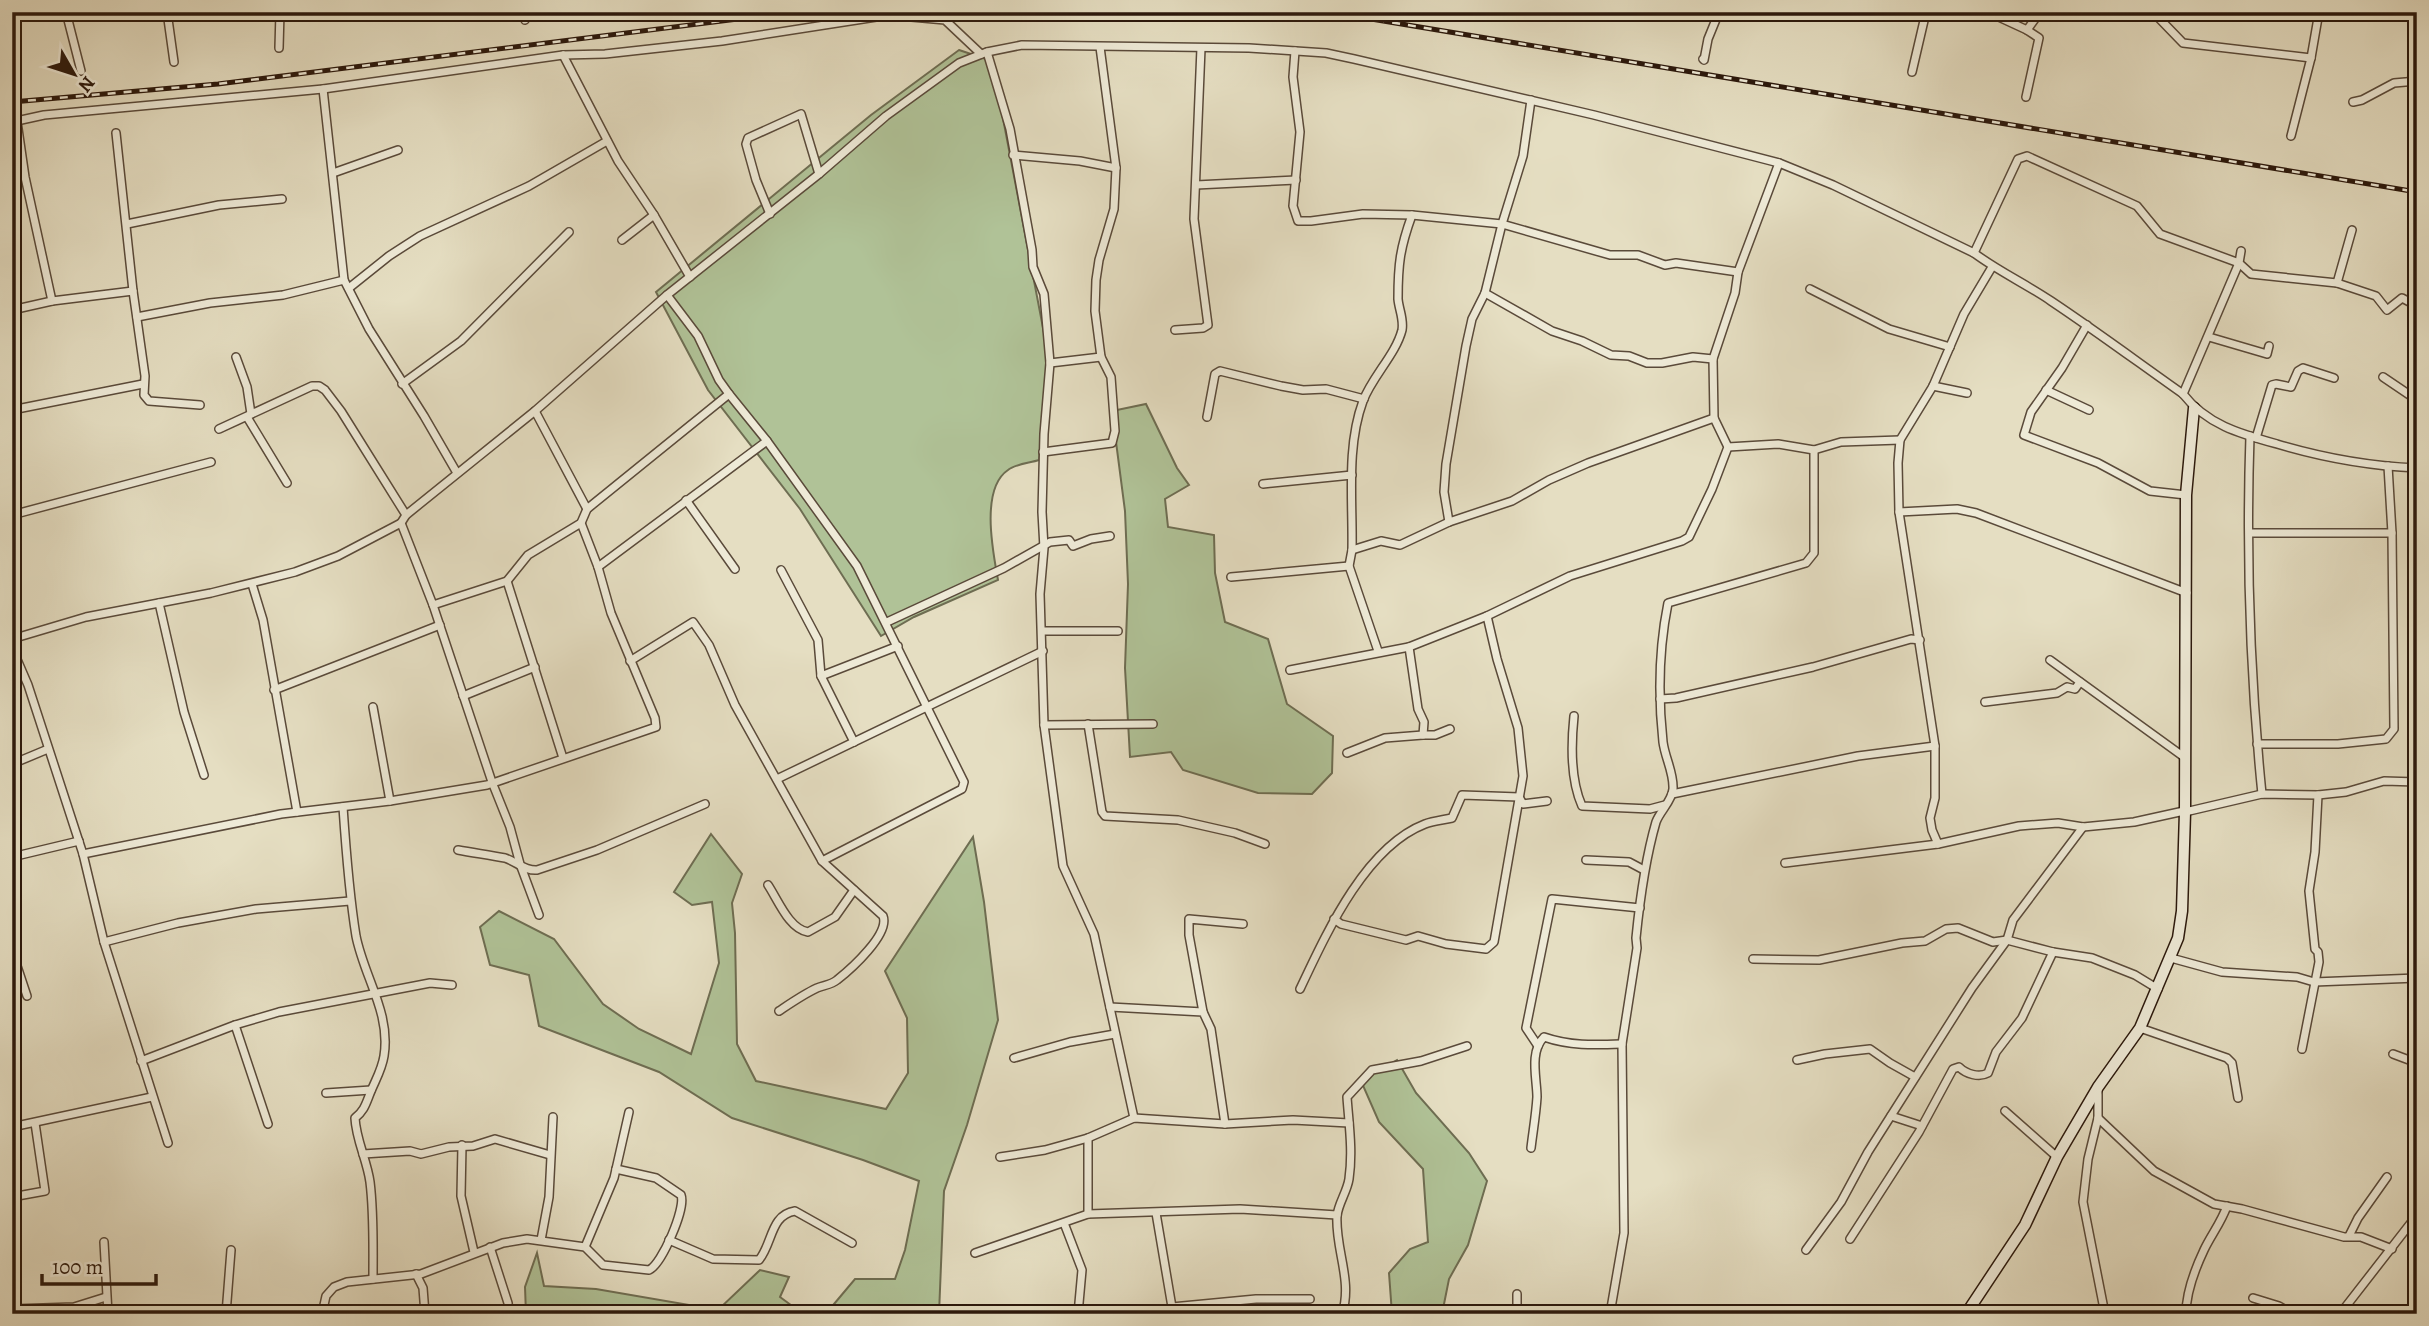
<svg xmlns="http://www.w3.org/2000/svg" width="2429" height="1326" viewBox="0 0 2429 1326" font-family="Alegreya,serif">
<rect width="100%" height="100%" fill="#e5dec2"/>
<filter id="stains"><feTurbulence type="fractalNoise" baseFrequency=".00286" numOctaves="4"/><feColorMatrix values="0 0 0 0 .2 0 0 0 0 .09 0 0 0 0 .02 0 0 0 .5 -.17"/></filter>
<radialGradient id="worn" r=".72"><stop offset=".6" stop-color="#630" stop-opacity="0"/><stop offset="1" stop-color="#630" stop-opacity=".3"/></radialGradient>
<g fill="#b0c297" stroke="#6e6d52" stroke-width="2">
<path d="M959 50 992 61 1048 354 1039 460C1030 463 1015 464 1008 470 980 489 993 552 998 580L914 617 881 636 800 509 708 390 656 292 871 115Z"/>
<path d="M1146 404 1177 468 1189 485 1165 499 1168 527 1214 535 1215 573 1225 622 1268 639 1287 704 1333 736 1332 773 1312 794 1258 793 1183 770 1171 752 1130 757 1125 668 1128 584 1125 511 1112 411Z"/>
<path d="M711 834 742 874 732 903 735 933 737 1044 756 1081 886 1109 908 1073 907 1018 885 971 973 837 984 902 998 1020 967 1125 944 1191 939 1314H811L829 1310 855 1279H895L905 1250 919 1181 863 1160 732 1118 659 1072 539 1026 529 975 490 965 480 927 499 911 554 939 603 1004 639 1029 691 1054 719 963 712 902 692 905 674 892Z"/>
<path d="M1397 1060 1416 1093 1469 1153 1487 1181 1468 1245 1449 1279 1442 1314H1392L1389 1273 1410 1249 1428 1242 1423 1169 1379 1122 1361 1081Z"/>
<path d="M537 1253 544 1286 596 1289 718 1310 760 1270 789 1277 780 1297 803 1314H526L525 1287Z"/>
</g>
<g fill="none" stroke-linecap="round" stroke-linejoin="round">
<g stroke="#5a4a3a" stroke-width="10">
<g id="street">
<path d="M66 12 81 71"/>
<path d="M167 12 174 62"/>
<path d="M524 12 525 20"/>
<path d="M1988 12 2027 30"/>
<path d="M2153 12 2183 43 2311 58"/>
<path d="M2040 15 2071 12"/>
<path d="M279 48 280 12"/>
<path d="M1295 51 1293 77 1300 132 1293 206 1298 221H1311L1363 214 1412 215 1502 224 1610 255H1638L1665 265 1676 263 1738 272"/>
<path d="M987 52 1010 129 1032 250 1033 267 1044 294 1050 363 1044 434 1042 512 1044 548 1040 594 1044 725 1063 866 1094 934 1134 1118"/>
<path d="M563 55 618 161 654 215 690 277"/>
<path d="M1703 59 1704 60 1708 39 1719 12"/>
<path d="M1912 72 1926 12"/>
<path d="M323 89 344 280 369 329 424 416 457 473"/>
<path d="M2026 97 2039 38 2027 30 2040 12"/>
<path d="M2353 102 2362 100 2394 83 2417 81"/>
<path d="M12 122 44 115 323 89 563 55 605 54 722 41 889 15 945 20 981 54"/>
<path d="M17 122 25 177 52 301"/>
<path d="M116 133 133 291 145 376 144 395 149 401 200 405"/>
<path d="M2291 136 2311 58 2319 12"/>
<path d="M1013 155 1080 161 1116 168"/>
<path d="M333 173 398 150"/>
<path d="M1196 185 1296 180"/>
<path d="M770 214 756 180 746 144 748 138 801 114 819 174"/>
<path d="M127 224 219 205 282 199"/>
<path d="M622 240 654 215"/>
<path d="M2241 251 2239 263 2251 274 2337 283 2376 296 2387 310 2402 298 2417 306"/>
<path d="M1974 253 2018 159 2027 156 2137 206 2160 234 2239 263 2183 394"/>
<path d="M2337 283 2352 230"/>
<path d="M349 288 389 256 420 236 529 186 607 141"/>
<path d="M1810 289 1889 329 1950 347"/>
<path d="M1485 293 1552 331 1582 341 1611 355 1629 356 1647 363H1662L1693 357 1713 359"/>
<path d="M667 295 698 336 719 380 729 394 767 441 857 566 964 782 962 789 822 861"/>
<path d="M12 310 52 301 133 291"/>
<path d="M137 317 210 303 283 295 344 280"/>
<path d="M2087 325 2062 368 2031 412 2024 435 2098 463 2150 491 2186 495"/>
<path d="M1175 330 1203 328 1208 325 1194 219 1201 48"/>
<path d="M2209 337 2267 354 2269 346"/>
<path d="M236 357 247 387 251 414"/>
<path d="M1050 363 1101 357"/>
<path d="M2383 377 2417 400"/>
<path d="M402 384 461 341 569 232"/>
<path d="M1933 386 1967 393"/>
<path d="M2046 390 2089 410"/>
<path d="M12 410 143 384"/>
<path d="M535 411 587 509"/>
<path d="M247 417 287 483"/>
<path d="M1207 417 1215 374 1220 371 1281 386 1303 390 1326 389 1364 399"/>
<path d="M219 429 312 386H319L325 390 341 411 406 515"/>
<path d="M2250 436C2246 555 2250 675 2262 794"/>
<path d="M2256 438 2272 385 2276 384 2291 387 2298 371 2303 368 2334 378"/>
<path d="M1728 447 1778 444 1814 450 1841 442 1900 440"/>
<path d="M1043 452 1112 443 1115 431 1111 377 1101 357 1095 311 1096 280 1099 260 1114 209 1116 168 1100 47"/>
<path d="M1263 484 1352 475"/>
<path d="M686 500 735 569"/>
<path d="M1899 512 1957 509 1976 513 2187 593"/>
<path d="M12 515 211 462"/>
<path d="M1449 522 1444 492 1446 464 1466 346 1472 319 1485 293 1502 224 1523 156 1531 100"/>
<path d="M401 523 433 605 492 782 510 827 520 864 539 915"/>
<path d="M2250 533H2392"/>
<path d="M1352 550 1381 541 1400 545 1449 522 1512 501 1549 480 1588 463 1714 418"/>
<path d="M598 567 767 441"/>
<path d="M781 570 818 640 821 676 854 742"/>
<path d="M1231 577 1349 566"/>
<path d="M507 581 563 758"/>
<path d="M252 584 263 620 297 812"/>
<path d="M159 603 184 712 204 775"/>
<path d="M433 605 507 581 528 555 581 523 587 509 729 394"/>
<path d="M887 622 1004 568 1050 542 1069 540 1073 546 1091 539 1110 536"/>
<path d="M1042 631H1118"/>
<path d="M12 639 86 617 211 593 295 572 338 556 401 523 406 515 535 411 667 295 819 174 886 116 959 63 987 52 1022 45 1249 48 1326 53 1354 59 1594 115 1779 163 1833 185 1974 253C1998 271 2026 284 2051 301 2096 331 2139 363 2183 394 2207 425 2241 434 2277 444 2324 458 2368 466 2417 468"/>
<path d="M1409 647 1418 709 1424 722 1423 735H1435L1450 729"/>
<path d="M12 648 28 685 83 854 104 942 168 1143"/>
<path d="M1378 651 1349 566 1352 550C1353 501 1346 447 1363 401 1372 377 1396 354 1402 330 1404 319 1399 310 1398 299 1398 264 1400 248 1412 215"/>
<path d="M2050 660 2184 757"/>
<path d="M630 661 693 622 709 645 735 705 822 861 883 916C890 934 851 969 837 980 831 985 824 985 817 988 804 994 791 1003 779 1011"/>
<path d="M1290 670 1409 647 1487 616 1570 576 1682 541 1689 537 1712 489 1728 447 1714 418 1713 359 1735 293 1738 272 1779 163"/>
<path d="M821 676 898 646"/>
<path d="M274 690 440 625"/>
<path d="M463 696 535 667"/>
<path d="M1660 699 1676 698 1813 667 1911 639 1920 640"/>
<path d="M1985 702 2057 693 2067 687 2075 689 2080 682"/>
<path d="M373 707 390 801"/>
<path d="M1574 716C1571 745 1570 779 1582 806L1650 809 1665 805"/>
<path d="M1088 724 1102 812 1105 816 1178 820 1235 833 1265 844"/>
<path d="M1044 725 1153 724"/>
<path d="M2257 744H2338L2386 739 2394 729 2392 533 2388 466"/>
<path d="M1347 753 1385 738 1423 735"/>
<path d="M12 764 48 749"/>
<path d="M777 779 1043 651"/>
<path d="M1672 794 1858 756 1935 746"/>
<path d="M343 807C346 851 349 893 356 936 364 977 391 1013 384 1056 382 1069 376 1079 371 1091 366 1103 365 1110 355 1118 356 1140 367 1160 370 1182 374 1214 373 1247 373 1279"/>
<path d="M2185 812 2262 794 2318 795 2346 792 2384 781 2417 782"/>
<path d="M1938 844 1932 830 1930 818 1935 798V746L1899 512 1898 463 1900 440 1933 386 1964 314 1992 267"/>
<path d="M458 850C474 853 490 855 505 858 517 862 525 871 537 870L597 850 705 804"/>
<path d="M83 854 281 814 390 801 487 785 656 727 655 718 611 613 598 567 581 523"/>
<path d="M12 857 79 841"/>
<path d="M1586 860 1629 862 1644 870"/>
<path d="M1785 863 1938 844 2019 826 2058 823 2083 827 2134 822 2184 811"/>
<path d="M768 885C778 900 789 929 808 932L835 917 854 890"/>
<path d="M1334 919 1341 924 1406 940 1418 936 1446 944 1486 949 1494 942 1523 776 1518 728 1497 659 1487 616"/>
<path d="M104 942 178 923 256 909 350 901"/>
<path d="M12 951 27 996"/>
<path d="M2171 958 2222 972 2297 977 2314 982 2417 978"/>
<path d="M1753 959 1819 960 1902 943 1925 941 1946 929 1958 928 1993 942 2007 940 2053 952 2092 958 2135 975 2158 989"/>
<path d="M1300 989C1326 934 1365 847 1425 824 1433 821 1443 820 1452 818L1462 795 1519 797 1523 804 1547 801"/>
<path d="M1110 1007 1203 1012 1211 1029 1225 1124"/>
<path d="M1203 1012 1189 935V919L1243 924"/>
<path d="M235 1025 268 1124"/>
<path d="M2140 1028 2227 1058 2232 1063 2238 1098"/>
<path d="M1538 1046 1526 1028 1552 899 1640 908"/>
<path d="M2302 1049 2319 962 2318 952 2315 949 2309 891 2315 852 2318 795"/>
<path d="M2393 1054 2417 1063"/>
<path d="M1014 1058 1070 1042 1115 1034"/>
<path d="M1797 1060 1825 1054 1870 1049 1890 1063 1915 1077"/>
<path d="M141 1061 235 1025 279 1012 430 983 452 985"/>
<path d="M2098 1088V1118L2088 1159 2083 1202 2105 1314"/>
<path d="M326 1093 371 1090"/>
<path d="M2005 1111 2057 1157"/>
<path d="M1891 1116 1922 1126"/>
<path d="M2098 1118 2154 1171 2214 1204 2242 1209 2344 1237H2361L2392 1249"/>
<path d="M12 1127 152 1097"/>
<path d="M1088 1138V1214"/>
<path d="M462 1145 461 1196 474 1252"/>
<path d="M1531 1148C1533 1131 1536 1114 1537 1097 1537 1079 1529 1052 1544 1037 1570 1046 1594 1045 1622 1044"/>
<path d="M363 1154 410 1151 421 1154 449 1147 473 1146 495 1139 550 1155"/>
<path d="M1000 1157 1045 1150 1088 1138 1134 1118 1225 1124 1293 1120 1349 1123"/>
<path d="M12 1197 45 1191 35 1123"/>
<path d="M1156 1213 1172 1307 1175 1314"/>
<path d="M1064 1223 1082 1270 1078 1314"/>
<path d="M2349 1236 2358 1218 2387 1177"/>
<path d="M1850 1239 1919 1132 1953 1069 1959 1067C1966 1074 1979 1078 1988 1073L1996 1052 2022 1018 2053 952"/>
<path d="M541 1240 549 1197 553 1117"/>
<path d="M669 1240 713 1259 759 1260C773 1243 770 1215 795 1211L852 1243"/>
<path d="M104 1242 108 1314"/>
<path d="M490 1247 508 1303 509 1314"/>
<path d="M585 1247 614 1178 629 1112"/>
<path d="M1806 1250 1841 1202 1868 1152 1972 988 2007 940 2013 920 2083 827"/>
<path d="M975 1253 1088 1214 1240 1209 1337 1215"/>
<path d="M416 1274 423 1288 425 1314"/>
<path d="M2253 1298 2279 1306 2293 1314"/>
<path d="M1172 1307 1256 1299H1310"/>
<path d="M12 1309 74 1307 106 1297"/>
<path d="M226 1314 231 1250"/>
<path d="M322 1314 326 1296 334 1287 347 1282 421 1274 503 1243 527 1239 585 1247 603 1265 649 1270C662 1264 686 1208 681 1195L656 1178 616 1169"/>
<path d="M1342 1314C1353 1281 1335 1249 1337 1216 1338 1204 1347 1192 1349 1179 1353 1151 1349 1125 1347 1097L1372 1070 1421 1061 1467 1046"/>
<path d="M1517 1314V1294"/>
<path d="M1610 1314 1624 1233 1622 1044 1637 948 1636 938C1640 898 1645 860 1656 822 1660 811 1672 801 1673 789 1674 773 1665 758 1663 742 1658 696 1659 648 1668 603L1806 563 1814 553V450"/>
<path d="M2186 1314C2186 1294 2195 1269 2204 1250 2211 1235 2221 1223 2227 1206"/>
<path d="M2340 1314 2417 1215"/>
</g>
</g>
<g stroke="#2b180c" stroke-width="13">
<path id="secondary" d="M1966 1314 2025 1225 2057 1157 2098 1087 2140 1028 2178 938 2182 911 2185 812 2186 495 2194 408"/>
</g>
<use href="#street" stroke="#eeead7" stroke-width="7"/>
<use href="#secondary" stroke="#eeead7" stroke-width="10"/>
<g stroke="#2b180c" stroke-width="5">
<g id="rail">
<path d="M1329 12 2417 192"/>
<path d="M12 102 218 84 794 12"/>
</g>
</g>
<use href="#rail" stroke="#eeead7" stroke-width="2.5" stroke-dasharray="8" stroke-linecap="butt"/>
</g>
<rect width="2429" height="1326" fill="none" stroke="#e5dec2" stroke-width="42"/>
<rect x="14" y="14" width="2401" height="1298" fill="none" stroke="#2b180c" stroke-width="3.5"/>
<rect x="21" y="21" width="2387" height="1284" fill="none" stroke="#2b180c" stroke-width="2"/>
<g transform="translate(74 74) rotate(129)" stroke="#eeead7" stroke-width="5" paint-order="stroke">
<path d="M0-5L12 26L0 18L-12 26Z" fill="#2b180c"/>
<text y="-10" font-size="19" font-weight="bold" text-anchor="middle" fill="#2b180c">N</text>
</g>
<path d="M42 1274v10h114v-10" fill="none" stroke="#2b180c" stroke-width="3.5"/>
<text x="52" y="1274" font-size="21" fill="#2b180c" stroke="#eeead7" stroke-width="5" paint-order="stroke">100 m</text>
<rect width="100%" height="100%" filter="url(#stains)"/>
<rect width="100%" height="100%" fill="url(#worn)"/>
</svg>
